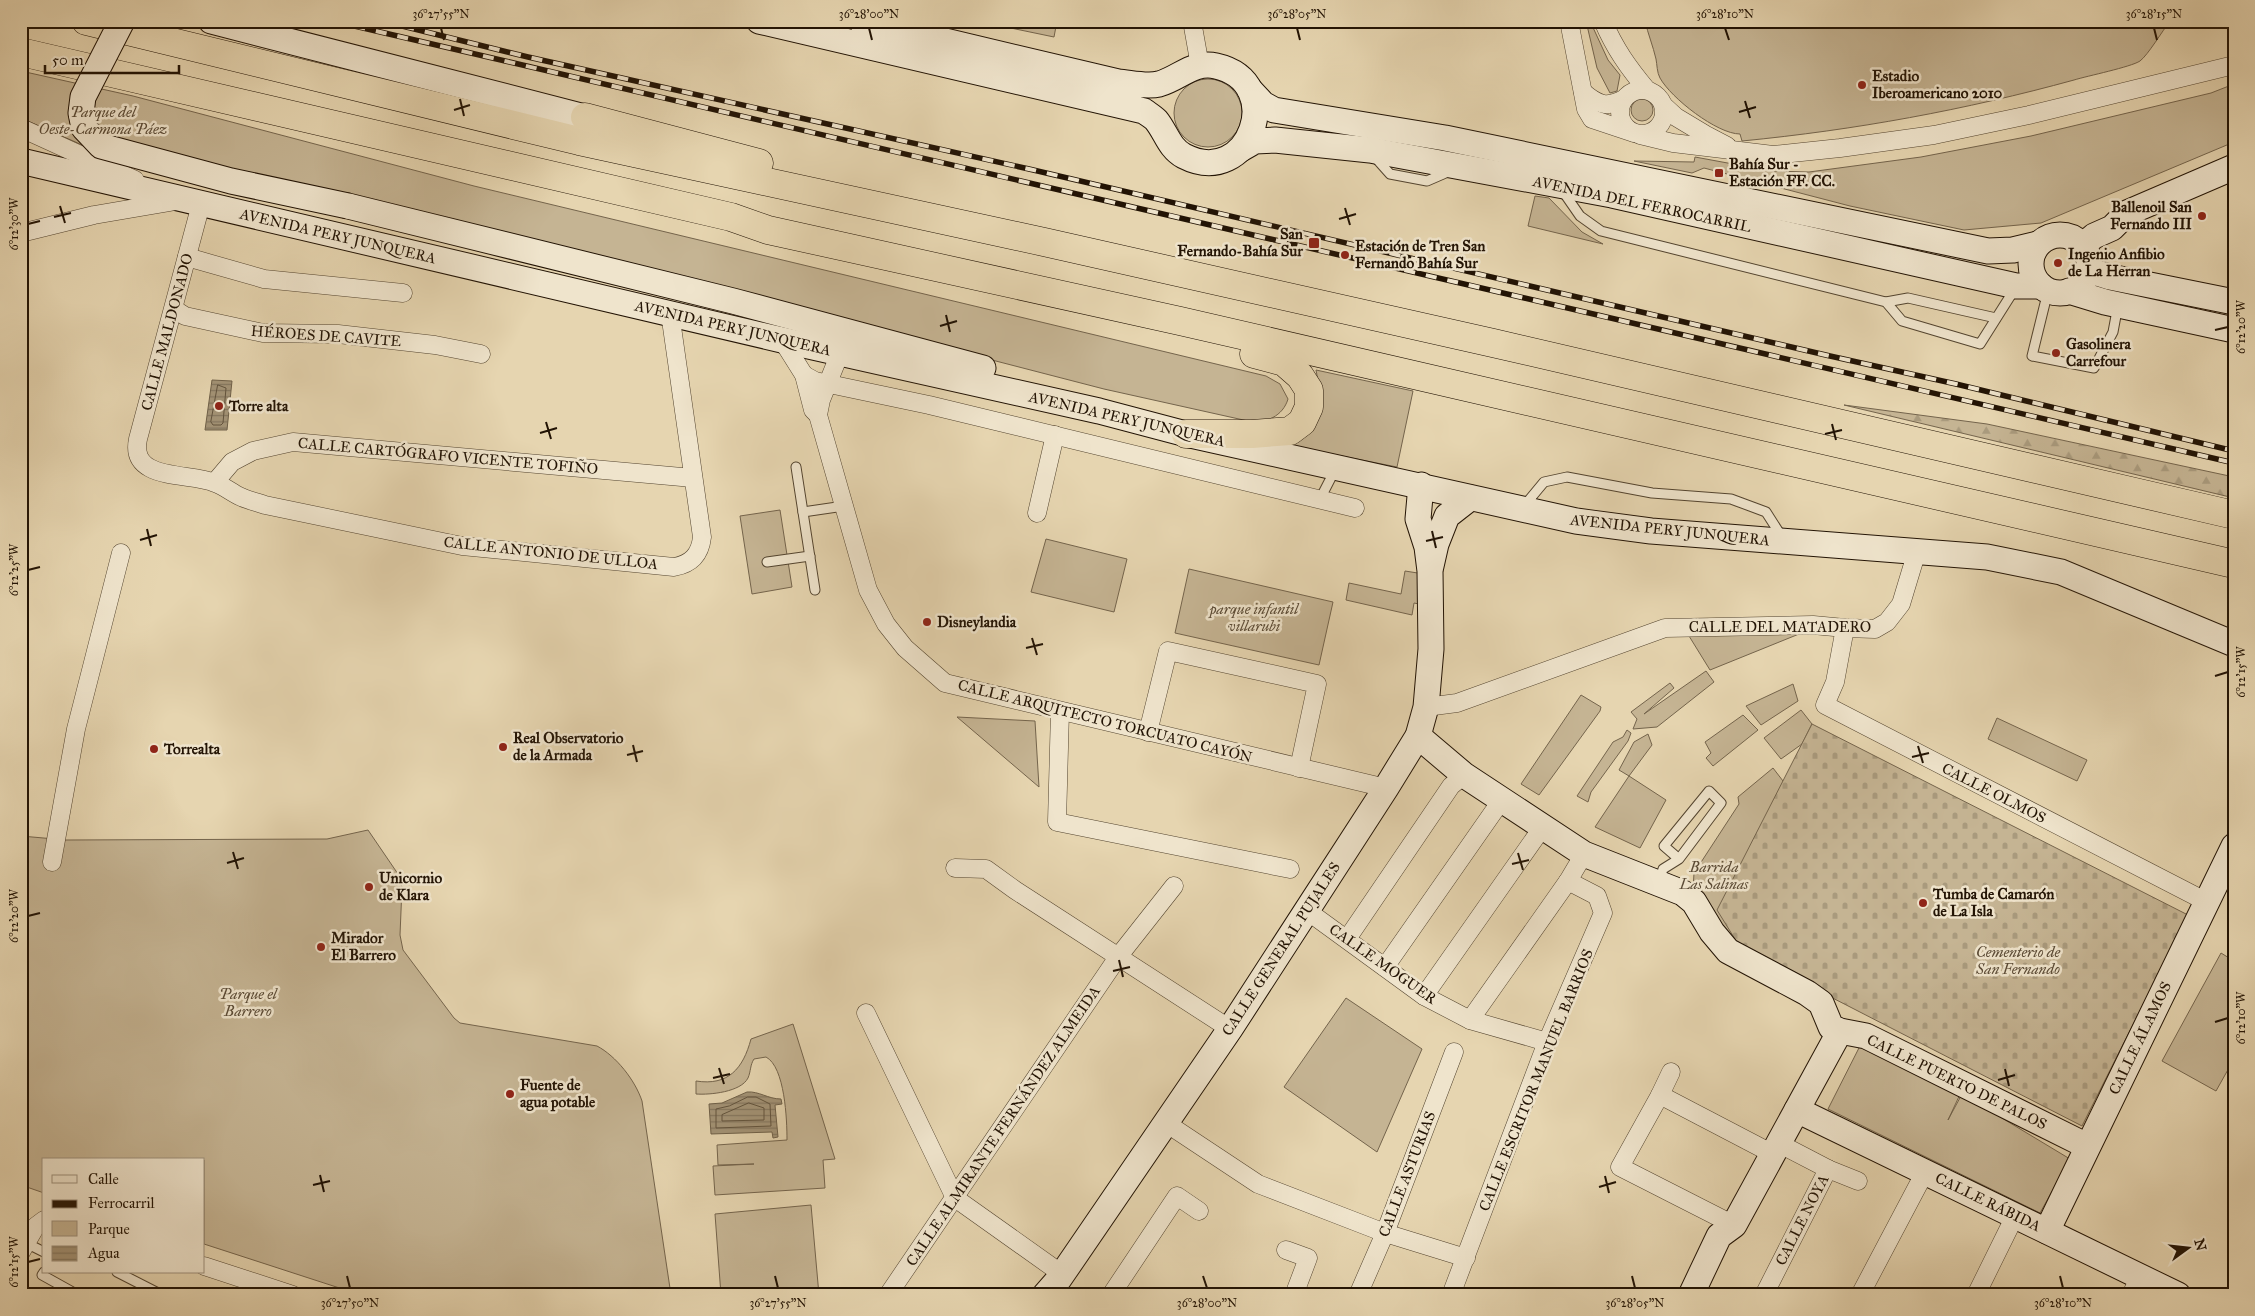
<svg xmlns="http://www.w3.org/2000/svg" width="2255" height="1316" viewBox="0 0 2255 1316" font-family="'IM FELL Great Primer',serif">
<defs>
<pattern id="forest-firs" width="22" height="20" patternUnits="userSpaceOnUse" patternTransform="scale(1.25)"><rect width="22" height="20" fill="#c5b493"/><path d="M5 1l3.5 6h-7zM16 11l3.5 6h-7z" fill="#a99a7d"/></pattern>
<pattern id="cemetery-stones" width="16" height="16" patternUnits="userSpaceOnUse" patternTransform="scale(1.25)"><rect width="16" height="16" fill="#c5b493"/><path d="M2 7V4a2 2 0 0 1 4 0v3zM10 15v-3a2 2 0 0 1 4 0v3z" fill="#a99a7d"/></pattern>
<pattern id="water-rules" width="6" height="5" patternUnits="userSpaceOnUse" patternTransform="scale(1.25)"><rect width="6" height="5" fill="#a39376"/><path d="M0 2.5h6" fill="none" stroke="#84775f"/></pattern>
</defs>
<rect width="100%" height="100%" fill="#e6d5b0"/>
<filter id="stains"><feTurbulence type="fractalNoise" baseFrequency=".004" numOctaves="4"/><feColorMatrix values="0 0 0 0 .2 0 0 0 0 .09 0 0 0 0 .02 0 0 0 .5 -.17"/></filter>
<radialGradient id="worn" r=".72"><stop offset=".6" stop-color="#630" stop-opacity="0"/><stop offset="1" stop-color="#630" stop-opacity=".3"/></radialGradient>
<g fill="#c5b493" stroke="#74644c">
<path d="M977 21H1057L1054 37Z"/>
<path d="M1586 21H1590L1608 60 1620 75 1617 91 1610 93 1597 68Z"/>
<path d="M1645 21H2170C2163 30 2148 55 2140 61 2131 67 2087 76 2074 80 1965 110 1855 130 1742 141L1740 134C1717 134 1671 98 1660 78 1657 73 1657 64 1656 59 1653 46 1648 34 1645 21Z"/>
<path d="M21 71 133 96 474 186 1266 376 1280 384 1288 399C1283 416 1266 424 1248 421L1104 389 470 225 89 148 21 118Z"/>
<circle cx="1208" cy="113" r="34"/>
<path d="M2234 84V142L2041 223 1964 230 1850 206 1704 168 1692 173 1634 161 1694 162 1695 157 1771 171 1809 172 1921 157 2031 136 2211 93Z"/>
<circle cx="1642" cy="110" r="11"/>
<path d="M1535 196 1549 198 1582 232 1603 244 1528 226Z"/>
<path d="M1316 370 1413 391 1397 467 1271 442 1320 391Z"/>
<path d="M780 510 792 587 752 594 740 516Z"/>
<path d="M1046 539 1127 559 1114 612 1031 592Z"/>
<path d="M1189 569 1333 602 1319 665 1175 633Z"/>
<path d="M1405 571 1424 574 1419 604 1414 603 1412 615 1346 600 1349 583 1401 594Z"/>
<path d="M1804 632 1710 670 1689 636Z"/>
<path d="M1706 671 1714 682 1657 727 1633 729 1637 719 1631 712 1670 683 1674 688 1644 714Z"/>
<path d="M1793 684 1798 701 1761 725 1746 706Z"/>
<path d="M1581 695 1601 707 1600 711 1539 795 1521 784Z"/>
<path d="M1801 710 1812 724 1802 744 1781 759 1764 738Z"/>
<path d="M1743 715 1758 730 1713 766 1706 758 1711 753 1705 742Z"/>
<path d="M957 717 1035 721 1039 787Z"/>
<path d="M1997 718 2087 760 2077 781 1988 739Z"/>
<path d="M1627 730 1631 733 1628 741 1591 792 1588 802 1577 796 1613 742 1623 737Z"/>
<path d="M1648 734 1652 745 1629 776 1666 800 1640 848 1595 827 1629 776 1619 770 1634 742Z"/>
<path d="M1773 768 1783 781 1743 952 1693 890 1694 873 1739 804 1738 797Z"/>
<path d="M368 830 398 874 402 887 400 935 403 950 454 1018 460 1023 597 1046C616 1056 635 1080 642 1101L671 1295H361L204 1244V1160H44V1193L21 1185V836L66 840 327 839Z"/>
<path d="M2221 953 2234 961V1059L2216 1091 2162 1061Z"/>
<path d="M1346 998 1422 1049 1377 1152 1284 1087Z"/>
<path d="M793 1024 835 1159 823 1160 825 1188 715 1195 713 1166 754 1164 718 1165 717 1145 787 1140C787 1120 785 1067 766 1057L754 1059C750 1065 751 1071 748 1078 741 1092 710 1095 696 1094V1081C728 1086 743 1069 751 1039Z"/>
<path d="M1863 1040 1962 1090 1948 1120 1962 1094 2070 1159 2040 1213 1828 1109Z"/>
<path d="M811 1205 819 1295H721L715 1214Z"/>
</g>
<path fill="url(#forest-firs)" stroke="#74644c" d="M1844 405 1987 424 2234 477V498Z"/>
<path fill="url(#cemetery-stones)" stroke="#74644c" d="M1812 724 2188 915 2082 1126 1743 952 1717 910Z"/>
<g fill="url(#water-rules)" stroke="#6f6048">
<path d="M212 380 232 381 227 430H205Z"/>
<path d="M747 1092C759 1091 768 1099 781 1099L782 1104 775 1105 778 1137 773 1138 772 1132 711 1134 709 1104 722 1103Z"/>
</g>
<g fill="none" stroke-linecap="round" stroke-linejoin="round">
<g stroke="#62533d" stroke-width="1">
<path d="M218 385 226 388 223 423 221 425H213L211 422Z"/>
<path d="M748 1097H756L770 1104 771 1126 716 1128V1109L729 1106Z"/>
<path d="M749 1103 764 1108V1120L722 1121V1115Z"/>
</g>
<g stroke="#53442f" stroke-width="11">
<g id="lane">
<path d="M1374 156 1390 174 1427 181 1450 171"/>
<path d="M1562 190 1580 216 1601 231 1886 302 1902 321 1980 344 2016 287"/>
<path d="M2048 291 2032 356 2094 368 2113 332 2118 305"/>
<path d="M1886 302 1908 298 1996 318"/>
<path d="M796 467 815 590"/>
<path d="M1320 499 1336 468"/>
<path d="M1524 506 1544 482 1567 477 1652 493 1731 499 1766 512 1782 537"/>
<path d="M803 512 844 506"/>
<path d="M767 562 810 556"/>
<path d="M1659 882 1663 869 1679 859 1721 803 1709 791 1664 846 1679 859"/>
<path d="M26 1243 44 1252"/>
<path d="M44 1272 42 1275 78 1295"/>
<path d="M117 1272 162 1295"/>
</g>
</g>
<g stroke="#53442f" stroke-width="19">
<g id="street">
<path d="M1192 21 1200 66"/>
<path d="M1569 21 1586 109 1592 119 1634 133"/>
<path d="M1603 21C1615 49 1628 67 1647 90"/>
<circle cx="1642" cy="112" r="22"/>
<path d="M1583 92C1598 105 1607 108 1624 99"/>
<path d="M1664 106 1676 117 1706 135 1727 146"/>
<path d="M21 128 135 180"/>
<path d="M1640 135 1673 143 1773 155 1840 148 1934 135 2029 115 2234 65"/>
<path d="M201 204 138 439C129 482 190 472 215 483 224 486 231 492 239 496 247 500 256 502 265 505L462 546 674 567C691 564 700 555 702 537L670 313"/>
<path d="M21 233 94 215 176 201"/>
<path d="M187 257 264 279 403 293"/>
<path d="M174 309 185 316 263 333 338 334 435 345 481 354"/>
<path d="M782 340 804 375 813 410 818 415"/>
<path d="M840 353 821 400 818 415 868 590 886 624 905 648 945 683 1386 788"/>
<path d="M804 375 815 381 929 405 1355 508"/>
<path d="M215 482 232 462 253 451 293 442 693 478"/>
<path d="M1037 513 1055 435"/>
<path d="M1845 628 1835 682 1825 705 2207 902"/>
<path d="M1426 707 1457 703 1665 628 1813 625 1845 628 1875 629 1887 622 1901 604 1917 551"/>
<path d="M1060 711 1057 822 1290 869"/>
<path d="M1148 732 1168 651 1317 684 1299 768"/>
<path d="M52 862 76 729 121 553"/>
<path d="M955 868 986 869 1015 890 1230 1029"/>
<path d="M1306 910 1424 996 1470 1020 1547 1042"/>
<path d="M1347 939 1451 786 1464 775"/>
<path d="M1385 967 1501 801"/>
<path d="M1424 996 1542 828"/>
<path d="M866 1013 955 1198 1062 1274"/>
<path d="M1470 1020 1568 881"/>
<path d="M1660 1095 1671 1072"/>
<path d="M1166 1123 1258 1184 1385 1233 1466 1258"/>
<path d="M1828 1169 1858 1181"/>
<path d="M1734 1225 1620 1167 1660 1095 1773 1154"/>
<path d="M1286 1250 1308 1258 1294 1295"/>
<path d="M21 1252 36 1226 44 1220"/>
<path d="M204 1266 293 1295"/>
<path d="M888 1295 1118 957 1174 886"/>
<path d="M1111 1295 1177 1196 1199 1211"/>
<path d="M1358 1295 1385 1233 1454 1052"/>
<path d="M1451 1295 1547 1042 1603 913 1597 896 1568 881 1584 854"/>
<path d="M1764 1295 1828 1169 1778 1143"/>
<path d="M1860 1295 1925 1172"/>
<path d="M1976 1295 2015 1216"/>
<path d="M2131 1295 2140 1276"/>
</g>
</g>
<g stroke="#221304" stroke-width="27">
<g id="secondary">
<path d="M211 21 585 117"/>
<path d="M759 21 1144 111C1148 114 1153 117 1156 120 1166 132 1169 148 1184 156 1250 190 1288 82 1216 66 1193 61 1180 78 1159 84 1146 87 1131 83 1118 82L861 21"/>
<path d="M1250 90 1263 104 1274 110 1445 138 1988 251 2013 250 2038 244"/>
<path d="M1241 149 1255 141 1275 140 1370 150 1612 195 2016 286H2041"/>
<path d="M21 161 782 340 1099 411 1186 434 1576 521 1651 531 1987 557 2061 572 2234 644"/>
<path d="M348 206 733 301 983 368"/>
<circle cx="2060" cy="264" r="29"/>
<path d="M2085 250 2088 241 2094 236 2112 228 2127 213 2234 167"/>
<path d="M2088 270 2110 277 2234 302"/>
<path d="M2069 291 2105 302 2234 330"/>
<path d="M1431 566 1436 544 1447 516 1470 498"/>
<path d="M1418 736 1464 775 1584 854 1683 893 1694 902 1712 932 1728 951 1807 993 1821 1003 1831 1027 1840 1031 1866 1036 2087 1146"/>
<path d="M1797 1110 2178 1295"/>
<path d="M2047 1231 2234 846"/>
<path d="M1045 1295 1059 1279 1230 1029 1386 788 1418 736 1426 707 1431 649 1430 571 1427 547 1418 519 1421 485"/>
<path d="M1691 1295 1719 1236 1734 1225 1840 1031"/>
</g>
</g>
<g stroke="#221304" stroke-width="29">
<g id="highway">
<path d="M86 21 579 141 1044 242 1493 343 2234 515"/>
<path d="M21 52 731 217 768 230 1180 321 2234 564"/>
<path d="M585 117 759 163"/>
<path d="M1186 434H1252L1290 431 1302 422 1309 407V390L1300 376 1284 362 1254 354"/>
</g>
</g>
<use href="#lane" stroke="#efe4cc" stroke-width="9"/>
<use href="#street" stroke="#efe4cc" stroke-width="18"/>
<use href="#secondary" stroke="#efe4cc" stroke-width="25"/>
<use href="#highway" stroke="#e6d5b0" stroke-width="28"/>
<g stroke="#221304" stroke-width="5.5">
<g id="rail">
<path d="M333 21 2234 463"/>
<path d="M382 21 528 57 1029 169 1830 356 1956 384 2234 451"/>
</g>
</g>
<use href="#rail" stroke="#efe4cc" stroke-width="4" stroke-dasharray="11" stroke-linecap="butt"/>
<g stroke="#221304" stroke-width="27" stroke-linecap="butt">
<path id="secondary-bridge" d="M122 21 83 97 81 113 84 128 101 146 231 181 348 206"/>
</g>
<use href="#secondary-bridge" stroke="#efe4cc" stroke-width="25"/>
</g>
<path fill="none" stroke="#221304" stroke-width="2" d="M441 28 444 40M869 28 872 40M1297 28 1300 40M1725 28 1729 40M2154 28 2157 40M460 99 464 116M1745 101 1750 118M454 110 470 105M1739 112 1756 107M60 206 65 223M1345 208 1350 225M54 217 71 213M1339 219 1356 214M28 224 40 221M946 315 950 332M940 326 957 321M2215 330 2228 327M546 422 551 439M1832 424 1836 440M540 433 557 428M1825 434 1842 430M147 529 151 546M1432 531 1436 548M140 540 157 535M1426 541 1443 537M28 570 40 567M1032 638 1037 655M1026 648 1043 644M2215 676 2228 672M633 745 637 762M1918 746 1923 763M627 755 643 751M1912 757 1929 753M233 852 238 869M1518 853 1523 870M227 863 244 858M1512 864 1529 860M28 916 40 913M1119 960 1123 977M1113 971 1130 967M2215 1022 2228 1018M719 1068 724 1084M2005 1069 2009 1086M713 1078 730 1074M1998 1080 2015 1075M320 1175 324 1192M1605 1176 1609 1193M313 1185 330 1181M1599 1187 1616 1182M28 1262 40 1259M347 1276 350 1288M775 1276 778 1288M1203 1276 1207 1288M1632 1276 1635 1288M2060 1276 2063 1288"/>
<g fill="#8f2418" stroke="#efe4cc" stroke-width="2">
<circle cx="1862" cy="85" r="5"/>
<rect x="1714" y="168" width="10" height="10" rx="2.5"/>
<circle cx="2202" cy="216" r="5"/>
<rect x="1308" y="237" width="12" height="12" rx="2.5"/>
<circle cx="1345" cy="255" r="5"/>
<circle cx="2058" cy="263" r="5"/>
<circle cx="2056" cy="353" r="5"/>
<circle cx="219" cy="406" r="5"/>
<circle cx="927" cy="622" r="5"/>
<circle cx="503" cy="747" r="5"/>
<circle cx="154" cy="749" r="5"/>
<circle cx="369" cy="887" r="5"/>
<circle cx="1923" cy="903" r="5"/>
<circle cx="321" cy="947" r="5"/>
<circle cx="510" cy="1094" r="5"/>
</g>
<g text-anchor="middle" stroke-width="5" stroke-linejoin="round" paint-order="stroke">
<g font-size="15" font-weight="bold" fill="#221304" stroke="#efe4cc" text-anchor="start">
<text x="1872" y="81">Estadio<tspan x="1872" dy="17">Iberoamericano 2010</tspan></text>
<text x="1729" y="169">Bahía Sur -<tspan x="1729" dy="17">Estación FF. CC.</tspan></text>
<text x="2192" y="212" text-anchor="end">Ballenoil San<tspan x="2192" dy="17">Fernando III</tspan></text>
<text x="1303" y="239" text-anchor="end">San<tspan x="1303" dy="17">Fernando-Bahía Sur</tspan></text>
<text x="1355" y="251">Estación de Tren San<tspan x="1355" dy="17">Fernando Bahía Sur</tspan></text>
<text x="2068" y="259">Ingenio Anfibio<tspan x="2068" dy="17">de La Herran</tspan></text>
<text x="2066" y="349">Gasolinera<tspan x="2066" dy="17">Carrefour</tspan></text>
<text x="229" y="411">Torre alta</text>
<text x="937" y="627">Disneylandia</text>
<text x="513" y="743">Real Observatorio<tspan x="513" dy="17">de la Armada</tspan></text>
<text x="164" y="754">Torrealta</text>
<text x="379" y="883">Unicornio<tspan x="379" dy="17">de Klara</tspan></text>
<text x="1933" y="899">Tumba de Camarón<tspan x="1933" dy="17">de La Isla</tspan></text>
<text x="331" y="943">Mirador<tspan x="331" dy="17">El Barrero</tspan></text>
<text x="520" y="1090">Fuente de<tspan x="520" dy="17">agua potable</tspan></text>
</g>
<g font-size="15" font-style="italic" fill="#5b4b36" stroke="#efe4cc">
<text x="103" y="117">Parque del<tspan x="103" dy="17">Oeste-Carmona Páez</tspan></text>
<text x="1254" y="614">parque infantil<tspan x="1254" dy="17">villarubi</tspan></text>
<text x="1714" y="872">Barrida<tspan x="1714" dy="17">Las Salinas</tspan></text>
<text x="2018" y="957">Cementerio de<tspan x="2018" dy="17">San Fernando</tspan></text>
<text x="248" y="999">Parque el<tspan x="248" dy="17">Barrero</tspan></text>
</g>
<g font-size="15" fill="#221304" stroke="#efe4cc">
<text transform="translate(1642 204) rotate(12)" y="5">AVENIDA DEL FERROCARRIL</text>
<text transform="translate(338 236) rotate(13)" y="5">AVENIDA PERY JUNQUERA</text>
<text transform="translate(733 328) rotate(13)" y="5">AVENIDA PERY JUNQUERA</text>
<text transform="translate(167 332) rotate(-75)" y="5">CALLE MALDONADO</text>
<text transform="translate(326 336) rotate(4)" y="5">HÉROES DE CAVITE</text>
<text transform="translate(1127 419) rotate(13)" y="5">AVENIDA PERY JUNQUERA</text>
<text transform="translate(448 456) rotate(5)" y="5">CALLE CARTÓGRAFO VICENTE TOFIÑO</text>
<text transform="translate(1670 530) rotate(6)" y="5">AVENIDA PERY JUNQUERA</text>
<text transform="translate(551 553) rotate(6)" y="5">CALLE ANTONIO DE ULLOA</text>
<text x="1780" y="632">CALLE DEL MATADERO</text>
<text transform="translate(1105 721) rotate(14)" y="5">CALLE ARQUITECTO TORCUATO CAYÓN</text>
<text transform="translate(1994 793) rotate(27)" y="5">CALLE OLMOS</text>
<text transform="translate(1281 949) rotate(-57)" y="5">CALLE GENERAL PUJALES</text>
<text transform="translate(1383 964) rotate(35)" y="5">CALLE MOGUER</text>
<text transform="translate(2140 1038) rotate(-64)" y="5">CALLE ÁLAMOS</text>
<text transform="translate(1536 1080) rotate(-68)" y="5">CALLE ESCRITOR MANUEL BARRIOS</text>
<text transform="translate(1957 1082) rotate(26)" y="5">CALLE PUERTO DE PALOS</text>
<text transform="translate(1003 1126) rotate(-56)" y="5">CALLE ALMIRANTE FERNÁNDEZ ALMEIDA</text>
<text transform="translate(1407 1174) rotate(-69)" y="5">CALLE ASTURIAS</text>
<text transform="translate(1988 1202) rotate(26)" y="5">CALLE RÁBIDA</text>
<text transform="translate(1802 1220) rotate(-63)" y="5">CALLE NOYA</text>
</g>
</g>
<rect width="2255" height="1316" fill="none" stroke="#e6d5b0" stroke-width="55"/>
<rect x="42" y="1158" width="162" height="115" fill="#efe4cc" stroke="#9d907c"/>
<rect x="52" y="1175" width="25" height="8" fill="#efe4cc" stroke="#9d907c"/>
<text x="88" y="1184" font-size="15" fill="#221304">Calle</text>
<rect x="52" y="1200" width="25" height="8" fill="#221304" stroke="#9d907c"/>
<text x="88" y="1208" font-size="15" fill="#221304">Ferrocarril</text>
<rect x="52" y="1221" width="25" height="15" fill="#c5b493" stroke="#9d907c"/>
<text x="88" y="1234" font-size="15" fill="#221304">Parque</text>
<rect x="52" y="1246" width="25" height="15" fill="url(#water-rules)" stroke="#9d907c"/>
<text x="88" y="1258" font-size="15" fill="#221304">Agua</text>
<g transform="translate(2188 1248) rotate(75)" stroke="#efe4cc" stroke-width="4" paint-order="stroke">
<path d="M0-4L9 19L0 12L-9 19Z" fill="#221304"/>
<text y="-8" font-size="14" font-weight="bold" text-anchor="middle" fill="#221304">N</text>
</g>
<path d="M45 65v8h134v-8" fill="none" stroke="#221304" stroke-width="2.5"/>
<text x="52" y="65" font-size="15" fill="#221304" stroke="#efe4cc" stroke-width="4" paint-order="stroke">50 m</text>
<rect x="28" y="28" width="2200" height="1260" fill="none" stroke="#221304" stroke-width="2"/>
<g font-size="12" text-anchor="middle" fill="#221304">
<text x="441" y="18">36°27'55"N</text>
<text x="869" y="18">36°28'00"N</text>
<text x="1297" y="18">36°28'05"N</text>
<text x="1725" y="18">36°28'10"N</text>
<text x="2154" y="18">36°28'15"N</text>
<text transform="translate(14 224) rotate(-90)" y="4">6°12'30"W</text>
<text transform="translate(2241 327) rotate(-90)" y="4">6°12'20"W</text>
<text transform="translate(14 570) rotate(-90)" y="4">6°12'25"W</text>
<text transform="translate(2241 672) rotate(-90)" y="4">6°12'15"W</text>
<text transform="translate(14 916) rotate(-90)" y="4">6°12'20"W</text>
<text transform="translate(2241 1018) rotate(-90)" y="4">6°12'10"W</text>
<text transform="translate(14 1262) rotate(-90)" y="4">6°12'15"W</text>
<text x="350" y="1307">36°27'50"N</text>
<text x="778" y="1307">36°27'55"N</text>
<text x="1207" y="1307">36°28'00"N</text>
<text x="1635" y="1307">36°28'05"N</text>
<text x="2063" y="1307">36°28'10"N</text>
</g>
<rect width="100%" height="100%" filter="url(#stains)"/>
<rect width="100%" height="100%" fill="url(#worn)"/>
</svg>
